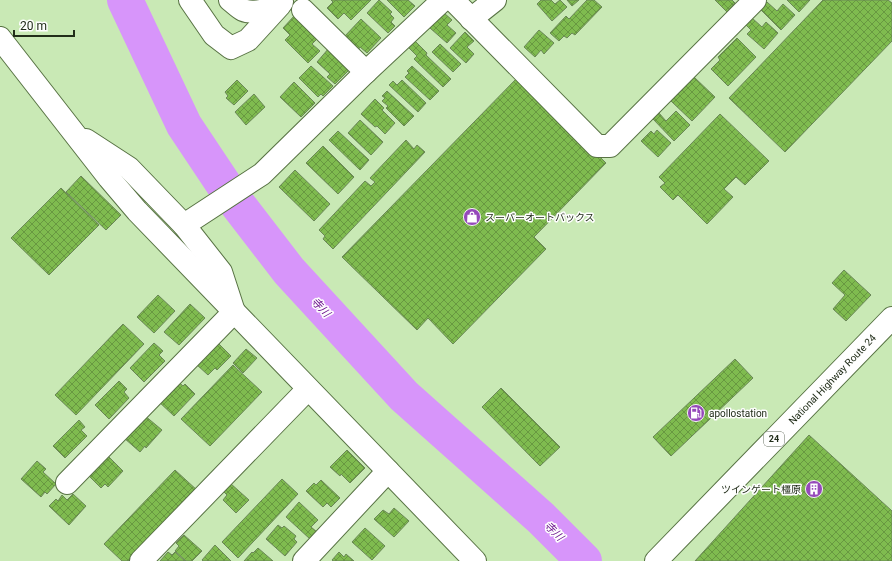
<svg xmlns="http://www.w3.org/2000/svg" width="892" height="561" viewBox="0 0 892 561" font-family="Roboto,'Noto Sans JP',sans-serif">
<defs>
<pattern id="building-cross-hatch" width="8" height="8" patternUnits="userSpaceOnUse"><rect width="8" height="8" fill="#7fbb4f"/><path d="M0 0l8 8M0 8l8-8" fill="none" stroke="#689841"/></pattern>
</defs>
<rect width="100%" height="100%" fill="#c9e9b5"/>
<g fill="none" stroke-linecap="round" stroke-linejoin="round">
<path stroke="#d795fa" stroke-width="36" d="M125 0 184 125 232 197 289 271 404 396 541 518 584 561"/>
</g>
<g fill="url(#building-cross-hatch)" stroke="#6a8757">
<path d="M331 0H371L351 20 344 13 338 19 327 8 333 2Z"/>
<path d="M379 0 392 12 390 14 394 18 391 22 395 26 388 33 367 13Z"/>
<path d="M387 0H408L415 6 404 17Z"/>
<path d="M541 0H551L555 4 560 0 567 7 552 21 537 4Z"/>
<path d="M567 0H579L572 6Z"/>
<path d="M587 0H594L602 7 575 35 572 33 567 38 564 36 559 41 550 33 566 16 569 19Z"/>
<path d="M715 0H732L735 3 727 12Z"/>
<path d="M787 0H810L799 12Z"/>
<path d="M823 0H888L892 3V41L785 152 729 98Z"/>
<path d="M767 2 777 11 783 4 795 15 781 30 760 9Z"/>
<path d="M444 13 452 20 447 25 456 33 447 43 430 28Z"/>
<path d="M295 15 317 39 312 44 320 51 308 63 285 40 290 35 283 28Z"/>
<path d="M752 18 762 27 766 22 778 33 764 49 747 34 751 30 745 24Z"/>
<path d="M361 19 381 38 367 53 360 47 358 50 344 37Z"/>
<path d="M539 30 554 43 544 54 541 50 535 57 524 47Z"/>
<path d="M465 32 474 41 467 47 474 54 466 63 450 48Z"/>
<path d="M737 38 756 57 728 86 711 69 720 60 718 57Z"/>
<path d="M414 40 427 53 426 55 451 79 443 87 414 59 417 56 408 47Z"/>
<path d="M440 44 461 64 453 72 432 52Z"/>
<path d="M329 48 351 68 335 84 327 77 330 74 317 62Z"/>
<path d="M311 66 333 86 323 96 321 94 318 97 299 78Z"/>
<path d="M412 66 439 91 430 100 405 77 409 73 407 71Z"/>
<path d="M518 77 606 163 534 237 546 249 453 344 428 318 417 330 342 257Z"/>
<path d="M694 77 715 97 692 121 671 101Z"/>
<path d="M237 80 248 91 234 105 226 98 228 96 225 92Z"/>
<path d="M402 80 426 103 418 112 389 85 393 81 397 85Z"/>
<path d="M294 82 315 103 301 117 280 97Z"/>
<path d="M387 91 414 116 404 126 386 108 388 106 382 101 385 98 382 96Z"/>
<path d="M254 94 265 107 246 125 235 112Z"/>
<path d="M375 99 384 108 382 110 395 123 385 134 377 126 375 127 361 114Z"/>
<path d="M676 111 690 125 674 141 653 119 659 113 666 121Z"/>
<path d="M720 114 769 161 745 185 736 177 724 189 733 197 707 224 678 195 673 200 660 187 665 183 659 177Z"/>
<path d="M360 120 383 142 371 155 348 133Z"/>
<path d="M657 130 671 143 658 157 641 141 651 131 654 134Z"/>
<path d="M338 131 369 160 360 170 329 140Z"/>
<path d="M406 140 414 149 417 145 425 152 333 249 323 239 325 236 319 230 365 181 371 186 375 182 370 178Z"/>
<path d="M323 146 354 177 338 194 306 163Z"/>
<path d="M295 170 330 204 314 221 279 187Z"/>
<path d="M81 176 121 215 106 230 66 192Z"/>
<path d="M61 188 99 225 49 275 11 238Z"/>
<path d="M844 270 871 295 846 321 833 309 845 295 832 283Z"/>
<path d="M158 295 175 311 154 333 137 317Z"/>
<path d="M190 304 205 318 179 345 164 332Z"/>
<path d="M123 324 144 344 76 415 55 395Z"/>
<path d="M217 342 231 356 217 370 215 368 208 375 196 364Z"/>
<path d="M154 343 163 351 159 355 165 361 144 382 130 368Z"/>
<path d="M246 349 257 358 243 373 233 363Z"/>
<path d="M735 359 753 378 671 456 653 437Z"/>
<path d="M233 365 262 392 210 446 181 419Z"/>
<path d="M176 380 183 386 185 384 195 394 174 416 157 400Z"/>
<path d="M119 381 127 389 124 392 129 398 109 419 95 405Z"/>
<path d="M501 388 560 447 540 466 482 407Z"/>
<path d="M144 415 162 430 146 448 145 446 140 452 124 438Z"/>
<path d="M79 420 85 427 81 430 87 436 65 458 53 446Z"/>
<path d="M809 435 892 511V561H695Z"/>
<path d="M347 450 365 468 350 483 341 474 340 476 330 467Z"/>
<path d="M106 454 123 471 108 487 105 484 101 488 87 474Z"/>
<path d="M37 461 46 469 43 472 56 484 47 494 45 492 41 497 21 479Z"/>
<path d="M175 470 198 491 132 561H122L104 544Z"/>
<path d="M282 479 298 494 238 558 222 542Z"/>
<path d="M321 480 340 498 331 507 327 503 323 507 306 491 314 483 316 485Z"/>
<path d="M230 483 249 500 236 513 223 500 227 495 223 491Z"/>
<path d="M73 494 86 506 69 525 49 506 56 499 58 501 62 495 67 500Z"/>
<path d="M299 502 318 520 311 527 317 532 310 539 286 517Z"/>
<path d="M394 508 409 521 394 537 374 519 383 510 389 514Z"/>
<path d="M278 525 282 528 284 526 296 536 294 539 297 542 285 556 266 539Z"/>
<path d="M365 528 385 546 372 560 352 542Z"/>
<path d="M184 535 202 551 192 561H186L175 551 179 546 176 543Z"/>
<path d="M215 545 231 561H203L202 560Z"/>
<path d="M258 548 273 561H244L252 552 253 553Z"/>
<path d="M168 552 172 555 175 552 185 561H160Z"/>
<path d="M339 552 344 557 346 554 354 561H333L332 560Z"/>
</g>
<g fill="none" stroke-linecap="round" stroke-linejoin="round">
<g stroke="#587344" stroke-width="24">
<g id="minor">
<path d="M190 0 214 35 231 48 248 40 280 5"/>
<path d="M230 0C234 3 239 8 243 10 252 14 275 10 282 2"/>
<path d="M453 0 597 146H610L755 0"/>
<path d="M303 10 366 72"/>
<path d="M471 19 495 0"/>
<path d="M0 38 109 178 137 211 475 561"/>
<path d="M184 225 262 174 366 72 443 0"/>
<path d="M67 483 234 312 221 272 184 225 129 168 86 140"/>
<path d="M141 561 308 389"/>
<path d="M304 561 388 471"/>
</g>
</g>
<g stroke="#587344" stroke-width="24">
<path id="highway" d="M656 561 892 318"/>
</g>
<use href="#minor" stroke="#fff" stroke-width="22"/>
<use href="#highway" stroke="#fff" stroke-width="22"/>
</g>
<defs>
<g id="shop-disc" transform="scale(0.9)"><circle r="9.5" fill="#9549ba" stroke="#fefefe"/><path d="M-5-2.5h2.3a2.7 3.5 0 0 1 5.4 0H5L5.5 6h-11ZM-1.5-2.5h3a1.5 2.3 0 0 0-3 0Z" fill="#fff"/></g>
<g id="fuel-disc" transform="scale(0.9)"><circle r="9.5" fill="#9549ba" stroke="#fefefe"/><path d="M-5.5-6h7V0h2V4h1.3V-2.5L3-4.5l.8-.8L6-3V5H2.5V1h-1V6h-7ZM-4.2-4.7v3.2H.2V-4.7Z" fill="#fff"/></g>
<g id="building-disc" transform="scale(0.9)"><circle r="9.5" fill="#9549ba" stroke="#fefefe"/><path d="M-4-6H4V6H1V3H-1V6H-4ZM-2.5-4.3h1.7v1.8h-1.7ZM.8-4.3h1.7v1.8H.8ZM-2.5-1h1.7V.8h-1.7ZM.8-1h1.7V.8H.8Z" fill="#fff"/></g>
</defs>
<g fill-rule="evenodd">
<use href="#shop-disc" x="472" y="217"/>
<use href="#fuel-disc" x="696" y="413"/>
<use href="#building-disc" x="814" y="489"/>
</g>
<g text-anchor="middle" stroke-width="3" stroke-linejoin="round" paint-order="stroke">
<rect fill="#fefefe" stroke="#636c5e" stroke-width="1" x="764" y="432" width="20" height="14" rx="3"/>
<g font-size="9" font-weight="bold" fill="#212d19">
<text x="774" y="442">24</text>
</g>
<g font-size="10" fill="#212d19" stroke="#fefefe" text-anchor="start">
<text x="485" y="221">スーパーオートバックス</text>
<text x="709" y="417">apollostation</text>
<text x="801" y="493" text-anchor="end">ツインゲート橿原</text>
</g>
<g font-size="10" fill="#212d19" stroke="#fefefe">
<text transform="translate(832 379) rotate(-46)" y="4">National Highway Route 24</text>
</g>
<g font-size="11" font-style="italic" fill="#6c168e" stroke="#fefefe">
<text transform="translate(321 307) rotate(47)" y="4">寺川</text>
<text transform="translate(554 531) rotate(45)" y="4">寺川</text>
</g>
</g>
<path d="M14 30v6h60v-6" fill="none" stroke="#212d19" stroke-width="2"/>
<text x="20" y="30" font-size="12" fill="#212d19" stroke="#fefefe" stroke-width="3" paint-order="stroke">20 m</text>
</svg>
